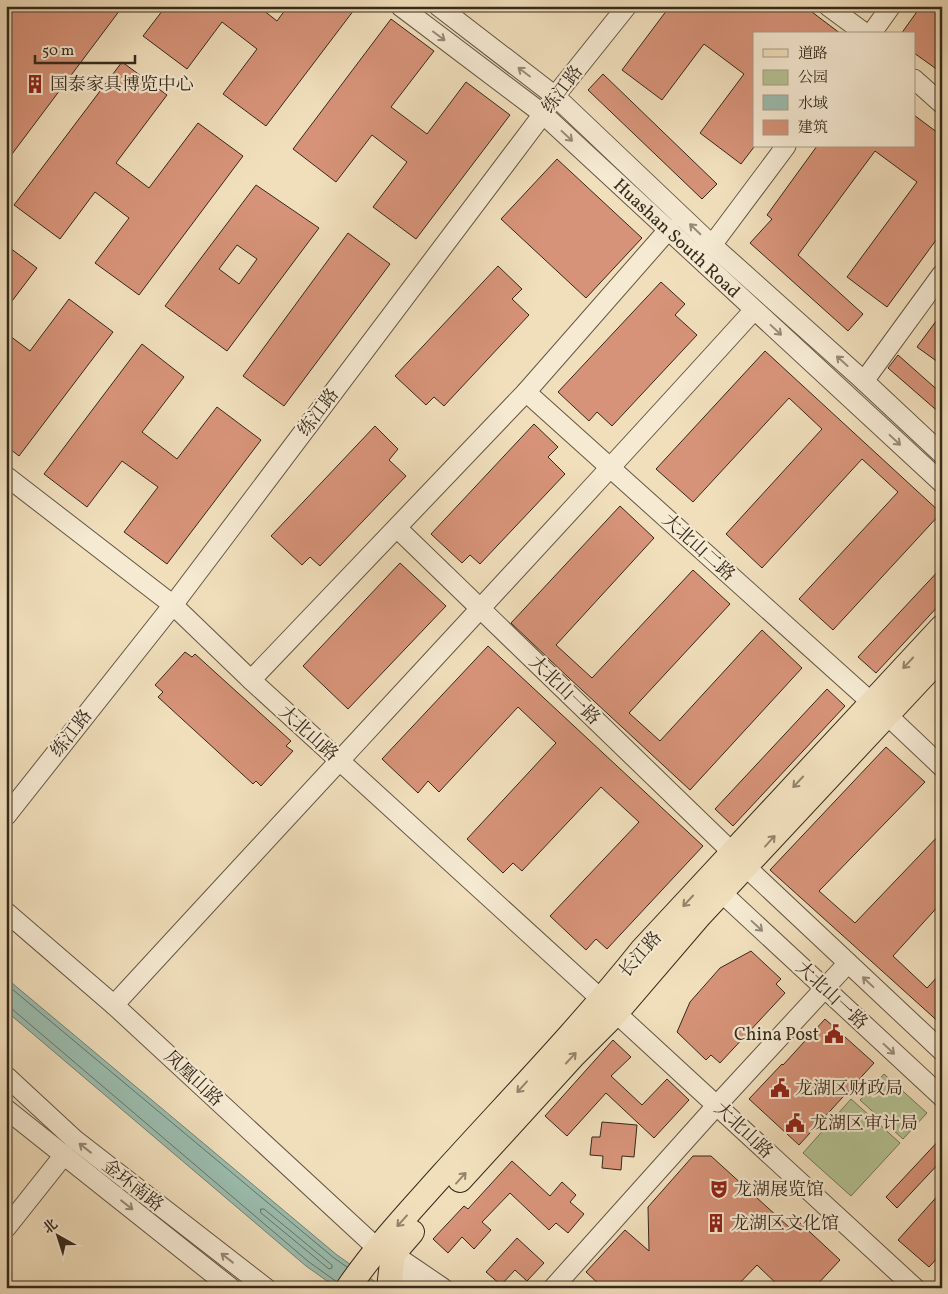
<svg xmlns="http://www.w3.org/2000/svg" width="948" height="1294" viewBox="0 0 948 1294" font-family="Vollkorn,'Noto Serif SC',serif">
<rect width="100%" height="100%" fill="#f1dfbc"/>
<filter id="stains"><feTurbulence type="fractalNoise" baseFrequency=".004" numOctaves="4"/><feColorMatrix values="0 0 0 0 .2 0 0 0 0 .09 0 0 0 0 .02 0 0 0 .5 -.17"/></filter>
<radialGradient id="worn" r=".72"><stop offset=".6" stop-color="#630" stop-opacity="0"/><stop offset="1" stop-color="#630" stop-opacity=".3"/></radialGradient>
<g fill="#b5c394" stroke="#757658">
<path d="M884 1074 927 1113 903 1139 860 1100Z"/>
<path d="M851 1099 900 1143 851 1196 803 1153Z"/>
</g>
<path fill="#9bbdaf" stroke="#728274" d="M6 978 337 1255 384 1288H337L306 1266 6 1011Z"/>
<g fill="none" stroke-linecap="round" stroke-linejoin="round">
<g stroke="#687365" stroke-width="1">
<path d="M6 984 334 1258 347 1267"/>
<path d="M6 1008 12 1009 309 1262 337 1282"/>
<path d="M261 1209H264L332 1265V1268L329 1269 261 1213Z"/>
</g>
</g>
<g fill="#d79379" stroke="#35291b" fill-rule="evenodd">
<path d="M6 6H123L6 162Z"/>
<path d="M166 6H258L277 21 288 6H357L266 126 223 94 257 49 222 22 187 69 143 36Z"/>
<path d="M670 6H804L841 34H754V147L741 164 700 133 744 74 704 44 662 100 622 70Z"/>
<path d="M921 6H942V73L914 53V34H901Z"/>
<path d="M391 19 434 51 391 107 427 134 466 82 510 115 416 239 373 207 407 162 372 135 336 182 293 149Z"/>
<path d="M122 62 167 95 116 163 149 188 198 123 243 156 139 295 95 263 129 218 95 192 60 239 14 205Z"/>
<path d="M603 74 717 184 702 199 588 90Z"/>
<path d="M914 115 942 136V232L887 307 847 277 917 182 875 151 798 255 863 314 848 331 750 243 772 219 767 215 817 146H914Z"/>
<path d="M557 159 642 238 586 298 501 219Z"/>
<path d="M256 185 319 228 227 351 165 306ZM237 245 257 259 239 284 219 269Z"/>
<path d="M348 233 390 264 284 406 243 376Z"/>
<path d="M6 245 37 268 6 309Z"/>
<path d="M498 266 522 289 512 299 529 315 444 406 434 397 426 405 395 376Z"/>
<path d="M661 282 685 304 675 315 697 335 612 426 597 412 589 421 558 392Z"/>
<path d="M69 299 113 332 19 456 6 446V385L11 379 6 376V333L30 351Z"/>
<path d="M942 313V365L917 347Z"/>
<path d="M142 344 184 377 142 432 177 459 217 407 261 440 167 564 124 532 158 487 122 461 87 507 44 474Z"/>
<path d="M765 351 941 513 833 630 799 599 898 492 862 459 762 568 726 534 822 429 789 398 693 502 656 469Z"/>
<path d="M898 355 942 394V415L888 368Z"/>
<path d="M534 424 558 447 548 457 565 474 480 564 470 555 462 563 431 534Z"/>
<path d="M375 426 398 449 389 460 406 476 320 566 310 557 302 565 271 536Z"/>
<path d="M620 506 654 538 556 645 592 678 693 570 730 604 629 713 660 741 762 630 802 668 690 790 568 677 511 623Z"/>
<path d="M400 563 446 606 348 709 303 666Z"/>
<path d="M942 567V602L876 673 858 657Z"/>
<path d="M488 646 703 846 607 949 596 939 586 950 550 916 639 822 601 787 522 871 513 863 503 873 467 839 556 743 518 707 439 792 428 781 418 793 382 759Z"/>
<path d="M185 652 192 657 195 654 291 741 286 746 293 751 261 786 256 781 253 784 158 697 163 692 155 685Z"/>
<path d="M827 689 845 706 733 826 715 809Z"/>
<path d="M886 747 925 782 819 891 855 923 942 832V902L893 956 927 988 942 972V1025L770 870Z"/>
<path d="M751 951 781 979 776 984 785 993 720 1063 711 1055 706 1060 677 1032 690 1002 720 968Z"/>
<path d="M825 1019 874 1063 799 1145 749 1099 782 1064 783 1065Z"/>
<path d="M613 1040 631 1057 611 1076 642 1105 667 1079 689 1100 654 1138 606 1093 567 1136 545 1116Z"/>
<path d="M602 1122 637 1125 634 1157 622 1156 621 1170 602 1168 603 1156 590 1155 592 1137H600Z"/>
<path d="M942 1137V1160L897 1208 886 1197Z"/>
<path d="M693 1156H711L790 1228 798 1221 840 1260 814 1288H781L757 1265 735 1288H603L586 1272 625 1230 649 1251 648 1207Z"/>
<path d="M512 1161 550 1196 562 1182 576 1195 570 1202 584 1214 568 1233 556 1223 549 1230 510 1193 482 1222 491 1230 474 1249 462 1237 448 1253 433 1239 464 1206 468 1209Z"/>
<path d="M942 1191V1253L929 1267 898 1240Z"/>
<path d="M517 1238 544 1263 527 1281 515 1270 501 1285 486 1272Z"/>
</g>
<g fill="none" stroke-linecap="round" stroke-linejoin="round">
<g stroke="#645643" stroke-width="21">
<g id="minor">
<path d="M400 6 543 114 942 483"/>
<path d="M438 6 555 96 712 245 864 381 942 454"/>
<path d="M828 6 866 34"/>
<path d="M871 34 891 6"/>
<path d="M914 79 942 104"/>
<path d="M712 245 786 146"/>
<path d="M864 381 942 274"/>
<path d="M526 392 871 702"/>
<path d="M6 476 173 605 251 680 602 1000"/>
<path d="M397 528 733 853"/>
<path d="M251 680 526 392 669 229"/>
<path d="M886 714 942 767"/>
<path d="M6 816 173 605 543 114 555 96 627 6"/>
<path d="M746 867 942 1051"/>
<path d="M722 893 942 1097"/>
<path d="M6 912 114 1005 377 1248"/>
<path d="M114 1005C327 773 543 543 754 310"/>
<path d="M616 1013 915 1288"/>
<path d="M6 1076 74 1139 266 1288"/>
<path d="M6 1109 231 1288"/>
<path d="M6 1228 64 1155"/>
<path d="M393 1254 443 1288"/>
<path d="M393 1255 407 1282V1288"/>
<path d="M553 1288 717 1105 848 963"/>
</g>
</g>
<g stroke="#35291b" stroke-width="26">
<g id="major">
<path d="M460 1180 574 1055 616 1013 700 915 942 656"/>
<path d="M348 1288C376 1247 410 1211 443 1174 510 1100 580 1028 642 950L942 627"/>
<path d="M389 1288 393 1254 412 1232"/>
</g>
</g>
<use href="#minor" stroke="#f6ead3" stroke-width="19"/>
<use href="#major" stroke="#f1dfbc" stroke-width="24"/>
</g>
<defs><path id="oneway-shaft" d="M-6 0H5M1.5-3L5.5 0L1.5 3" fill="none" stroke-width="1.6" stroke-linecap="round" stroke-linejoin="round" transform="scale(1.25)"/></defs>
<g stroke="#968a77">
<use href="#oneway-shaft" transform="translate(439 36) rotate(37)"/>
<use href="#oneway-shaft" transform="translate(524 72) rotate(-143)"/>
<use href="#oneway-shaft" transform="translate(567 136) rotate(43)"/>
<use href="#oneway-shaft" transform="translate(695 229) rotate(-136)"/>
<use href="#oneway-shaft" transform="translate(776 330) rotate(43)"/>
<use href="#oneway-shaft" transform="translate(842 361) rotate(-138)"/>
<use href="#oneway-shaft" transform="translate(895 440) rotate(43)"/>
<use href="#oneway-shaft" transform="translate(757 926) rotate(43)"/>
<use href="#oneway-shaft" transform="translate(868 982) rotate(-137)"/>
<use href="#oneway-shaft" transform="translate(889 1049) rotate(43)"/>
<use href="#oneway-shaft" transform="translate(85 1148) rotate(-142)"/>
<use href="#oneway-shaft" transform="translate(127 1205) rotate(38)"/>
<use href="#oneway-shaft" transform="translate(227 1258) rotate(-142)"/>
</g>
<g stroke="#93846c">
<use href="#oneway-shaft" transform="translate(908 663) rotate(133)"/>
<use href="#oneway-shaft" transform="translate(798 782) rotate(133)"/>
<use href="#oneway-shaft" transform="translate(770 841) rotate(-48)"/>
<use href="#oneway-shaft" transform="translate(688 901) rotate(133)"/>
<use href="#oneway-shaft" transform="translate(571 1058) rotate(-47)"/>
<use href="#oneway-shaft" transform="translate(522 1087) rotate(132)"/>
<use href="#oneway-shaft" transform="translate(461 1178) rotate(-48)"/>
<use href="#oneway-shaft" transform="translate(402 1221) rotate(132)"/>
</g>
<defs>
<g id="building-bare" transform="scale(1.5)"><path d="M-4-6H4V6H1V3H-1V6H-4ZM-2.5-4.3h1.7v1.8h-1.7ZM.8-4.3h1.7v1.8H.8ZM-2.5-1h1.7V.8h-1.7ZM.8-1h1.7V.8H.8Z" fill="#8f2418" stroke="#f6ead3" stroke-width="2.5" paint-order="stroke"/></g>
<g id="civic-bare" transform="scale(1.5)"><path d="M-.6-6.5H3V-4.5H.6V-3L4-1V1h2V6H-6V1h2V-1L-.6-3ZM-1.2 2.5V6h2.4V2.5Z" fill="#8f2418" stroke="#f6ead3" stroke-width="2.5" paint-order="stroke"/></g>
<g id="theatre-bare" transform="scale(1.5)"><path d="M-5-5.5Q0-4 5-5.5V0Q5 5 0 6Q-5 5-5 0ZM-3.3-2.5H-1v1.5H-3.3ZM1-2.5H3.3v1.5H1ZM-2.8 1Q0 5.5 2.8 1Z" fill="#8f2418" stroke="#f6ead3" stroke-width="2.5" paint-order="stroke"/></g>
</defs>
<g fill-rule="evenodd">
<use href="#building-bare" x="35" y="84"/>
<use href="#civic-bare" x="834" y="1034"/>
<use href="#civic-bare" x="780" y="1088"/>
<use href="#civic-bare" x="795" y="1123"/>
<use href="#theatre-bare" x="719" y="1189"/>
<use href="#building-bare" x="716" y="1223"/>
</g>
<g text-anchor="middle" stroke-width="4.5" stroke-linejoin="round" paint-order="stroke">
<g font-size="18" fill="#35291b" stroke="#f6ead3" text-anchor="start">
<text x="50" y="90">国泰家具博览中心</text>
<text x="819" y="1040" text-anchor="end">China Post</text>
<text x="795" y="1094">龙湖区财政局</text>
<text x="810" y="1129">龙湖区审计局</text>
<text x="734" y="1195">龙湖展览馆</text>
<text x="731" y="1229">龙湖区文化馆</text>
</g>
<g font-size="18" fill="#35291b" stroke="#f6ead3">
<text transform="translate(562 89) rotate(-53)" y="6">练江路</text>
<text transform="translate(677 238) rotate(43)" y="6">Huashan South Road</text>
<text transform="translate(318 412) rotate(-53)" y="6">练江路</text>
<text transform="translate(699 547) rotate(42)" y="6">大北山二路</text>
<text transform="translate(565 690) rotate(44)" y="6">大北山一路</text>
<text transform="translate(71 733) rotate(-52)" y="6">练江路</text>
<text transform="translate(309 733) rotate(42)" y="6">大北山路</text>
<text transform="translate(640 954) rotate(-49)" y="6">长江路</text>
<text transform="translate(832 995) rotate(43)" y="6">大北山一路</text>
<text transform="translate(194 1078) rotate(43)" y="6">凤凰山路</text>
<text transform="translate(744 1130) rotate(43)" y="6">大北山路</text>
<text transform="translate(133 1185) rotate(38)" y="6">金环南路</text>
</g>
</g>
<rect width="948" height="1294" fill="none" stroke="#f1dfbc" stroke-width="25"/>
<rect x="8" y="8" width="933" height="1279" fill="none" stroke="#35291b" stroke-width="2.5"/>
<rect x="12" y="12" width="923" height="1269" fill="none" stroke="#35291b"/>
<rect x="753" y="32" width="162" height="115" fill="#f6ead3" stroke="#a99d89"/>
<rect x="763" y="49" width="25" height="8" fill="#f1dfbc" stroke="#a99d89"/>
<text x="798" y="58" font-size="15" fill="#35291b">道路</text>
<rect x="763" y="70" width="25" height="15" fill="#b5c394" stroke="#a99d89"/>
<text x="798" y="82" font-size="15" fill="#35291b">公园</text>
<rect x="763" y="95" width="25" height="15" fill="#9bbdaf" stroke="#a99d89"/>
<text x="798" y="108" font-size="15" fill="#35291b">水域</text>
<rect x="763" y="120" width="25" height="15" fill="#d79379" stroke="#a99d89"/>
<text x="798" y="132" font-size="15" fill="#35291b">建筑</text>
<g transform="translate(58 1236) rotate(321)" stroke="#f6ead3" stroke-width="4" paint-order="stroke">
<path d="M0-4L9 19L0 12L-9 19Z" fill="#35291b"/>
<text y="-8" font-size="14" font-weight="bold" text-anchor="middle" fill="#35291b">北</text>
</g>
<path d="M35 55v8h100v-8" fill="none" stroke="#35291b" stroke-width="2.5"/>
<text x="42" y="55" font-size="15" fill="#35291b" stroke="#f6ead3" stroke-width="4" paint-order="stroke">50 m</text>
<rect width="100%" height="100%" filter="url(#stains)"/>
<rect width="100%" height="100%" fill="url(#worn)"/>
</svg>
